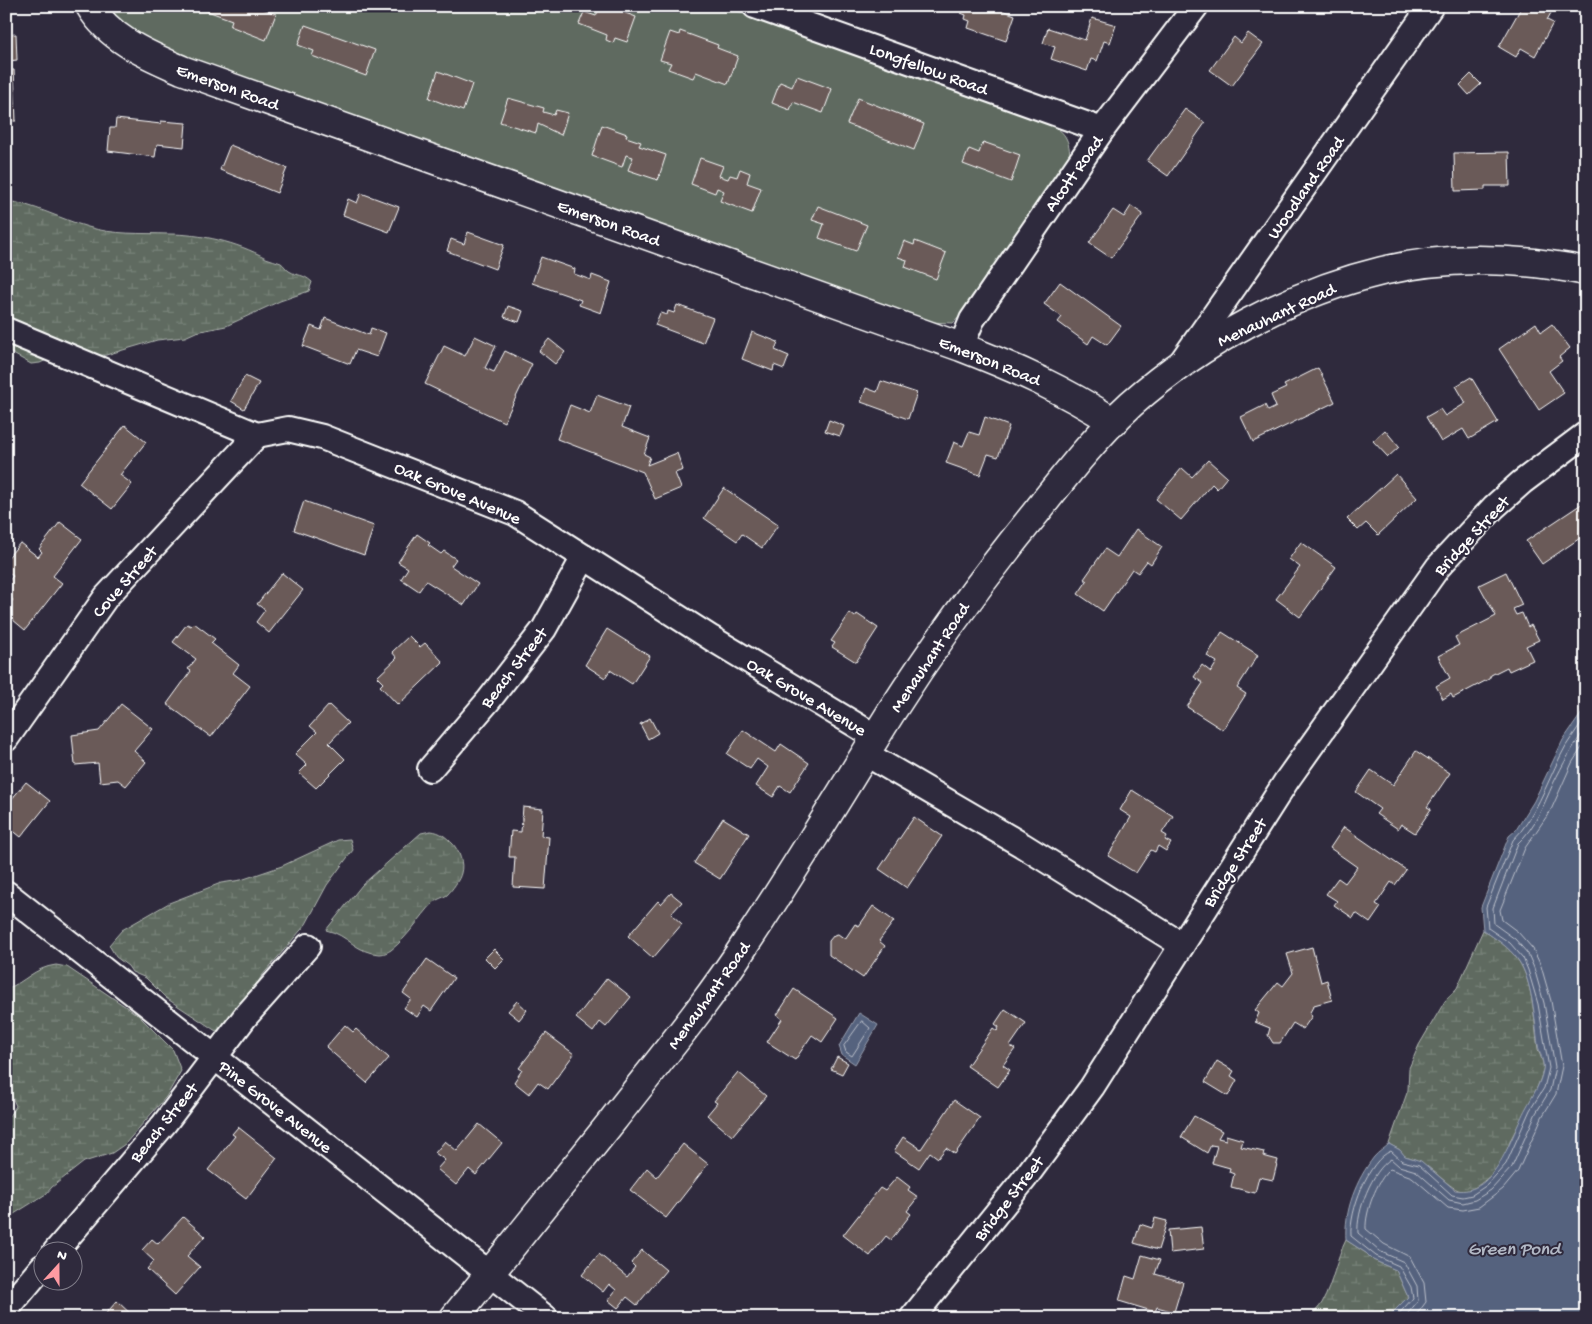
<svg xmlns="http://www.w3.org/2000/svg" width="1592" height="1324" viewBox="0 0 1592 1324" font-family="'Gochi Hand',sans-serif">
<defs>
<pattern id="wetland-marsh" width="20" height="14" patternUnits="userSpaceOnUse" patternTransform="scale(1.25)"><rect width="20" height="14" fill="#5f6b60"/><path d="M1 5h8M5 5V1M11 12h8M15 12V8" fill="none" stroke="#778178"/></pattern>
</defs>
<rect width="100%" height="100%" fill="#2f2a3d"/>
<filter id="ink" filterUnits="userSpaceOnUse"><feTurbulence type="fractalNoise" baseFrequency=".02" numOctaves="2"/><feDisplacementMap in="SourceGraphic" scale="10" xChannelSelector="R" yChannelSelector="G"/><feConvolveMatrix kernelMatrix="1 2 1 2 8 2 1 2 1" color-interpolation-filters="sRGB"/></filter>
<g filter="url(#ink)">
<path fill="#5f6b60" stroke="#afb5b0" d="M103 6H723L1046 122C1063 130 1069 137 1070 156L968 309 953 323 929 322 184 59 130 31Z"/>
<g fill="url(#wetland-marsh)" stroke="#afb5b0">
<path d="M6 201C34 204 60 219 88 227 113 235 142 233 168 234 202 234 236 242 266 258 271 260 276 261 281 263 284 265 286 269 289 271 299 277 302 273 312 282L309 291 280 301 226 326 196 332 185 337 157 340 106 355 51 358 40 363 31 364 6 350Z"/>
<path d="M431 831C441 832 446 837 453 844 459 851 464 863 461 873 460 879 452 890 447 895 443 898 437 899 434 902 419 918 408 937 391 950 388 952 384 954 380 954 355 953 349 935 326 930L362 885 421 833Z"/>
<path d="M350 839 353 850 327 885 306 924 261 977 253 992 224 1029 216 1031 166 998 146 978 132 972 128 966 116 957 109 945 122 930 169 903 221 883 241 880 282 866 338 840Z"/>
<path d="M1483 930C1496 939 1509 947 1518 960 1534 983 1534 1023 1538 1049 1540 1056 1545 1064 1543 1071 1536 1095 1522 1117 1511 1139 1508 1146 1506 1154 1503 1161 1496 1171 1477 1190 1465 1191 1449 1193 1431 1160 1404 1156L1400 1150 1389 1144 1408 1090 1409 1068 1419 1045 1445 1001 1457 988Z"/>
<path d="M56 965 67 967 138 1015 173 1050 181 1071 166 1097 125 1144 112 1153 84 1162 52 1187 46 1194 6 1219V1120L16 1106 9 1090 6 1089V989C26 982 33 968 56 965Z"/>
<path d="M1346 1240 1366 1253 1373 1260 1396 1270 1408 1297 1387 1318H1310C1313 1313 1319 1308 1322 1303 1333 1283 1336 1260 1346 1240Z"/>
</g>
<g fill="#55627e" stroke="#99a1b2">
<path d="M1586 707V1318H1387L1408 1297 1396 1270 1373 1260 1366 1253 1346 1240C1344 1211 1356 1180 1374 1157 1378 1152 1384 1149 1389 1144L1400 1150 1405 1156 1421 1161 1455 1190C1496 1197 1511 1135 1526 1108 1533 1095 1540 1085 1543 1070 1545 1063 1539 1052 1538 1045 1535 1021 1532 979 1518 960 1509 947 1496 939 1483 930L1481 907 1509 836 1516 830 1534 801 1563 740Z"/>
<path d="M859 1013 878 1025 855 1064 842 1055 839 1046Z"/>
</g>
<g fill="none" stroke-linecap="round" stroke-linejoin="round">
<g stroke="#bbc0cb" stroke-width="1">
<path d="M862 1021 870 1028 852 1056 846 1052 844 1046Z"/>
<path d="M1395 1318 1413 1298 1411 1287 1399 1266 1376 1256 1351 1236C1349 1212 1368 1160 1391 1151L1402 1161 1419 1165 1452 1195 1463 1197 1472 1195 1487 1185 1506 1164 1530 1110 1544 1088 1549 1068 1538 1004 1528 970 1523 958 1510 943 1488 928 1486 907 1513 840C1534 820 1547 783 1560 757 1567 741 1579 729 1586 714"/>
<path d="M1404 1318 1418 1301 1417 1286 1404 1262 1379 1251 1358 1233C1356 1212 1372 1170 1391 1159L1399 1166 1416 1171 1449 1200 1463 1203 1475 1200 1491 1190 1512 1167 1536 1113 1550 1090 1555 1067 1544 1003 1534 968 1528 954 1515 939 1494 924 1493 908 1518 843C1535 828 1544 804 1553 784 1563 764 1573 746 1586 728"/>
<path d="M1414 1318 1426 1302 1424 1283 1410 1257 1384 1244 1366 1229C1365 1212 1377 1180 1390 1169L1412 1177 1448 1208 1463 1210 1479 1207 1503 1189 1518 1171 1542 1117 1556 1094 1562 1066 1551 1001 1541 966 1533 949 1518 932 1502 920 1500 910 1525 848 1551 810 1572 763 1586 741"/>
</g>
</g>
<g fill="#6b5a58" stroke="#fff">
<path d="M203 6H256L276 14 266 40 230 26 232 20 202 9Z"/>
<path d="M600 6H607L636 17 627 42 615 38 613 43 606 40 607 35 579 24 584 12 596 16Z"/>
<path d="M963 6H991L1015 15 1006 41 968 28 970 21 965 19 966 15 961 13Z"/>
<path d="M1522 6H1543L1552 11 1547 20 1553 23 1535 56 1521 48 1516 57 1499 47Z"/>
<path d="M1092 18 1116 25 1110 43 1104 41 1097 61 1091 59 1087 71 1051 59 1055 47 1043 43 1048 28 1085 40Z"/>
<path d="M305 25 375 50 366 76 312 56 314 51 298 45Z"/>
<path d="M680 31 718 45 717 48 738 56 728 84 696 72 693 78 668 69 671 63 660 60 670 32 679 35Z"/>
<path d="M1248 33 1263 44 1232 86 1210 70 1234 37 1241 43Z"/>
<path d="M16 34 17 60 9 61 10 70H14L16 121H6V35Z"/>
<path d="M438 71 472 84 463 111 429 98Z"/>
<path d="M1471 74 1481 84 1469 95 1460 85Z"/>
<path d="M797 76 832 89 823 113 793 102 790 110 772 103 780 82 792 87Z"/>
<path d="M508 98 544 108 543 112 554 115 556 110 568 113 561 135 538 124 536 133 500 122Z"/>
<path d="M858 98 924 124 914 150 847 124Z"/>
<path d="M1185 109 1205 123 1168 176 1147 161Z"/>
<path d="M116 119 161 124V121L186 123 184 147 157 144 155 157 108 151 110 128H115Z"/>
<path d="M602 125 627 134 626 137 641 142 639 146 666 155 658 180 628 170 633 157 626 155 622 167 592 156Z"/>
<path d="M983 142 1020 155 1011 182 963 164 969 149 979 153Z"/>
<path d="M230 145 287 168 277 193 220 170Z"/>
<path d="M1509 152 1510 186H1485V190L1455 191 1454 153Z"/>
<path d="M700 158 723 166 719 176 728 179 730 175 737 177 740 169 750 173 747 183 761 188 752 213 720 201 724 191 717 188 715 193 691 184Z"/>
<path d="M361 193 399 207 389 232 343 215 348 199 357 203Z"/>
<path d="M818 206 867 225 856 251 819 238 824 224 812 220Z"/>
<path d="M1131 206 1143 214 1111 258 1089 243 1113 210 1124 217Z"/>
<path d="M468 232 504 245 495 269 447 251 451 239 464 244Z"/>
<path d="M904 241 914 245 915 241 946 253 936 279 905 267 907 260 898 257Z"/>
<path d="M541 257 575 269 574 274 591 280 592 275 611 282 601 313 579 305 581 300 532 283Z"/>
<path d="M1060 282 1121 326 1107 345 1093 336 1088 344 1058 322 1062 317 1044 304Z"/>
<path d="M677 305 713 318 703 343 655 325 660 313 667 315 668 311 674 313Z"/>
<path d="M508 306 523 311 519 322 504 317Z"/>
<path d="M325 318 369 335 371 328 386 333 377 357 356 350 350 364 303 346 311 326 321 330Z"/>
<path d="M1536 323 1541 332 1552 324 1570 348 1559 357 1562 361 1549 371 1564 393 1539 410 1499 349Z"/>
<path d="M752 332 778 342 775 350 789 356 784 369 774 365 773 371 742 359Z"/>
<path d="M475 336 496 346 485 368 494 372 505 351 532 364 504 422 425 384 444 346 465 356Z"/>
<path d="M549 339 565 352 555 364 539 351Z"/>
<path d="M1318 368 1335 402 1253 442 1241 417 1265 405 1268 411 1276 407 1271 395 1286 388 1284 385Z"/>
<path d="M245 376 259 383 244 409 231 401Z"/>
<path d="M1471 377 1498 422 1469 439 1463 429 1441 442 1426 417 1440 409 1445 416 1466 403 1456 386Z"/>
<path d="M881 381 917 393 908 419 861 402 866 388 877 392Z"/>
<path d="M597 395 629 407 622 427 650 438 644 454 650 457 647 465 677 453 683 470 675 473 681 488 655 499 643 472 557 439 570 405 590 413Z"/>
<path d="M985 417 1009 426 998 457 988 454 980 475 946 463 954 442 963 446 969 432 979 435Z"/>
<path d="M829 420 844 426 840 436 825 431Z"/>
<path d="M125 425 146 442 120 475 132 484 112 509 79 483Z"/>
<path d="M1385 430 1399 447 1388 457 1373 441Z"/>
<path d="M1208 460 1227 477 1217 489 1212 484 1181 520 1156 499 1182 468 1192 477Z"/>
<path d="M1396 474 1417 498 1378 535 1366 523 1358 530 1347 519Z"/>
<path d="M724 488 778 525 762 548 742 534 737 541 704 518Z"/>
<path d="M304 501 374 526 364 555 294 530Z"/>
<path d="M1586 501V534L1542 564 1526 541Z"/>
<path d="M60 522 82 539 53 576 62 583 25 630 6 614V608L13 600 6 594V584L13 576 6 571V560L20 543 38 557 42 552 39 549Z"/>
<path d="M1136 529 1162 547 1151 564 1147 561 1138 573 1132 569 1103 611 1078 594 1087 581 1084 579 1105 549 1117 557Z"/>
<path d="M417 534 430 543 428 545 441 554 444 551 456 559 451 566 478 584 464 605 426 581 419 591 401 579 408 568 398 562Z"/>
<path d="M1301 542 1336 567 1300 617 1276 599 1300 567 1289 559Z"/>
<path d="M1506 572 1522 605 1513 609 1516 615 1522 613 1528 627 1531 625 1539 640 1526 646 1533 660 1509 671 1507 667 1491 675 1489 679 1453 698 1451 694 1443 699 1436 686 1450 678 1438 656 1459 645 1455 637 1496 616 1479 585Z"/>
<path d="M282 573 303 590 269 633 256 622 265 610 257 604Z"/>
<path d="M850 613 855 617 857 614 878 628 856 662 832 647 835 643 831 641Z"/>
<path d="M194 623 215 639 211 643 239 665 233 673 250 686 211 737 167 704 191 671 188 669 196 659 173 642 187 624 191 626Z"/>
<path d="M607 629 650 656 632 684 610 670 605 678 585 665Z"/>
<path d="M1222 632 1258 655 1237 688 1246 694 1223 730 1187 707 1203 683 1194 677 1202 665 1211 672 1217 662 1207 656Z"/>
<path d="M409 636 420 647 425 643 443 662 398 705 380 686 383 683 377 677 397 658 392 652Z"/>
<path d="M121 704 153 729 134 751 146 762 126 786 118 780 100 782 98 763 75 765 72 735 99 731Z"/>
<path d="M329 705 348 723 329 743 345 759 316 788 299 773 307 765 295 754 317 732 310 726Z"/>
<path d="M650 718 658 733 648 739 640 724Z"/>
<path d="M743 730 776 752 781 744 809 763 790 792 780 786 773 797 756 786 768 767 757 759 750 769 727 754Z"/>
<path d="M1416 751 1450 773 1427 807 1431 809 1415 833 1401 824 1398 829 1376 814 1380 809 1356 792 1371 770 1393 785Z"/>
<path d="M26 782 50 801 21 837 6 825V806Z"/>
<path d="M1132 790 1173 816 1162 833 1167 836 1165 840 1171 843 1166 851 1158 846 1155 852 1151 850 1136 873 1108 856 1131 817 1120 810Z"/>
<path d="M523 807 543 809 541 836 549 837 545 889 513 887 515 857H509L511 831 521 832Z"/>
<path d="M914 817 942 836 907 888 879 869Z"/>
<path d="M723 818 749 834 720 879 694 863Z"/>
<path d="M1344 827 1406 870 1395 885 1391 882 1376 904 1381 907 1370 923 1356 913 1353 918 1334 905 1337 901 1326 894 1338 878 1345 883 1357 867 1330 848Z"/>
<path d="M671 893 682 902 671 914 682 924 653 958 628 936 658 901 661 904Z"/>
<path d="M873 906 894 921 879 941 885 946 863 978 829 955V941L834 935 838 934 845 939 855 924 859 926Z"/>
<path d="M1312 947 1321 982 1327 980 1332 1000 1314 1005 1309 1014 1312 1016 1303 1029 1293 1023 1280 1043H1273L1268 1035 1270 1028 1255 1022 1259 1013 1255 1010 1278 982 1283 986 1293 973 1287 954Z"/>
<path d="M494 949 504 959 495 968 485 958Z"/>
<path d="M427 959 454 978 431 1011 424 1006 417 1017 404 1008 411 999 403 993Z"/>
<path d="M607 978 631 997 606 1027 600 1022 593 1032 576 1018Z"/>
<path d="M794 989 838 1018 822 1042 812 1035 795 1060 767 1042 782 1019 777 1015Z"/>
<path d="M517 1001 527 1010 519 1020 508 1011Z"/>
<path d="M1005 1009 1026 1023 1010 1046 1015 1049 1003 1065 1010 1070 998 1087 967 1066 993 1028 997 1031 999 1027 995 1024Z"/>
<path d="M345 1025 353 1032 356 1029 389 1058 367 1083 326 1047Z"/>
<path d="M546 1033 574 1054 548 1089 538 1082 529 1094 514 1082 522 1070 519 1068Z"/>
<path d="M837 1057 848 1063 842 1074 831 1069Z"/>
<path d="M1217 1061 1234 1071 1231 1076 1237 1080 1228 1096 1205 1082Z"/>
<path d="M738 1072 766 1096 732 1136 707 1115 717 1103 714 1101Z"/>
<path d="M954 1100 980 1118 955 1154 946 1148 938 1158 930 1152 919 1168 894 1151 903 1137 921 1149Z"/>
<path d="M1194 1116 1222 1131 1218 1138 1226 1140V1135L1243 1140 1241 1147 1264 1152 1263 1156 1278 1160 1273 1180 1259 1177 1255 1193 1231 1187 1234 1174 1229 1172 1230 1168 1212 1163 1217 1146 1211 1145 1207 1153 1181 1137Z"/>
<path d="M479 1124 502 1143 476 1175 469 1169 456 1185 437 1169 445 1160 435 1153 445 1141 457 1151Z"/>
<path d="M238 1127 277 1158 246 1199 208 1170 235 1136 232 1134Z"/>
<path d="M683 1144 708 1164 666 1218 630 1190 647 1168 657 1177Z"/>
<path d="M897 1177 910 1187 908 1190 918 1197 907 1211 911 1214 891 1240 886 1236 870 1256 843 1235 880 1188 885 1191Z"/>
<path d="M183 1217 205 1236 187 1256 200 1267 175 1295 147 1269 154 1261 142 1250 152 1239 158 1244Z"/>
<path d="M1155 1218 1167 1221 1158 1250 1134 1243 1140 1224 1152 1228Z"/>
<path d="M1201 1227 1204 1249 1170 1253 1168 1230Z"/>
<path d="M642 1250 666 1270 637 1305 627 1297 618 1308 608 1300 616 1290 609 1284 603 1292 582 1275 599 1254 627 1277 635 1267 631 1263Z"/>
<path d="M1142 1255 1160 1260 1155 1274 1183 1282 1174 1312 1157 1307 1155 1312 1119 1301 1126 1276 1135 1279Z"/>
<path d="M117 1301 135 1318H102Z"/>
</g>
<g fill="none" stroke-linecap="round" stroke-linejoin="round">
<g stroke="#fff" stroke-width="28">
<g id="street">
<path d="M755 6 1102 130"/>
<path d="M6 330 257 435 288 429 322 437 515 513 711 638 876 737"/>
<path d="M961 347 972 320 1102 130 1196 6"/>
<path d="M1182 361 1431 6"/>
<path d="M6 739 106 597 257 435"/>
<path d="M866 754 1022 845 1182 945"/>
<path d="M430 769 489 700 544 629 584 557"/>
<path d="M6 893 546 1318"/>
<path d="M55 1252 164 1124 245 1017 308 946"/>
<path d="M6 1310 42 1267"/>
<path d="M912 1318 1025 1178 1092 1087 1287 780 1438 567 1494 507 1522 482 1586 434"/>
</g>
</g>
<g stroke="#fff" stroke-width="31">
<g id="secondary">
<path d="M90 6C110 40 148 55 182 70L961 347C1018 369 1062 389 1114 422"/>
<path d="M454 1318C507 1252 560 1186 613 1120 658 1062 706 1005 746 943 796 868 842 791 890 714 934 645 982 579 1034 515 1064 477 1095 437 1131 404 1201 342 1291 293 1382 271 1448 255 1520 258 1586 271"/>
</g>
</g>
<use href="#street" stroke="#2f2a3d" stroke-width="24"/>
<use href="#secondary" stroke="#2f2a3d" stroke-width="28"/>
</g>
</g>
<g text-anchor="middle" stroke-width="4" stroke-linejoin="round" paint-order="stroke">
<g font-size="18" fill="#fff" stroke="#2f2a3d">
<text transform="translate(929 68) rotate(20)" y="6">Longfellow Road</text>
<text transform="translate(228 86) rotate(20)" y="6">Emerson Road</text>
<text transform="translate(1073 173) rotate(-55)" y="6">Alcott Road</text>
<text transform="translate(1305 187) rotate(-55)" y="6">Woodland Road</text>
<text transform="translate(609 222) rotate(20)" y="6">Emerson Road</text>
<text transform="translate(1276 314) rotate(-25)" y="6">Menauhant Road</text>
<text transform="translate(990 360) rotate(22)" y="6">Emerson Road</text>
<text transform="translate(458 492) rotate(23)" y="6">Oak Grove Avenue</text>
<text transform="translate(1471 535) rotate(-47)" y="6">Bridge Street</text>
<text transform="translate(124 581) rotate(-49)" y="6">Cove Street</text>
<text transform="translate(929 657) rotate(-56)" y="6">Menauhant Road</text>
<text transform="translate(513 667) rotate(-52)" y="6">Beach Street</text>
<text transform="translate(807 696) rotate(31)" y="6">Oak Grove Avenue</text>
<text transform="translate(1234 862) rotate(-57)" y="6">Bridge Street</text>
<text transform="translate(708 995) rotate(-54)" y="6">Menauhant Road</text>
<text transform="translate(276 1106) rotate(38)" y="6">Pine Grove Avenue</text>
<text transform="translate(163 1122) rotate(-51)" y="6">Beach Street</text>
<text transform="translate(1008 1198) rotate(-52)" y="6">Bridge Street</text>
</g>
<g font-size="19" font-style="italic" fill="#b2b8c5" stroke="#2f2a3d">
<text x="1514" y="1254">Green Pond</text>
</g>
</g>
<rect width="1592" height="1324" fill="none" stroke="#2f2a3d" stroke-width="25"/>
<rect x="12" y="12" width="1567" height="1299" fill="none" stroke="#fff" stroke-width="2" filter="url(#ink)"/>
<g transform="translate(58 1266) rotate(21)"><circle r="24" fill="#2f2a3d" stroke="#827f8b"/>
<path d="M0-4L9 19L0 12L-9 19Z" fill="#ff9aa2"/>
<text y="-8" font-size="14" font-weight="bold" text-anchor="middle" fill="#ffffff">N</text>
</g>
</svg>
